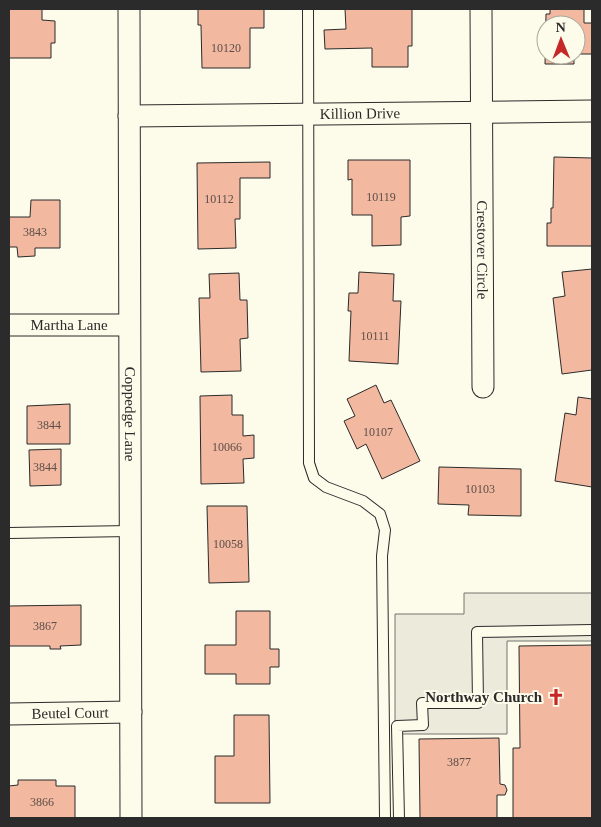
<svg xmlns="http://www.w3.org/2000/svg" width="601" height="827" viewBox="0 0 601 827" font-family="'Times New Roman',serif">
<rect width="100%" height="100%" fill="#fdfbea"/>
<path fill="#eceadb" stroke="#74746e" d="M464 593H592V641H507V734H395V614H464Z"/>
<g fill="#f2b8a0" stroke="#2b2b2b">
<path d="M9 9H42V20L55 21V43H51V58H9Z"/>
<path d="M198 9H264V28H250V68H202L201 25H198Z"/>
<path d="M345 9H412V46H408V67H372V48L325 49 324 30 346 29Z"/>
<path d="M550 9H584V23H592V54H576V25H546V55H574V64H545L546 14H550Z"/>
<path d="M554 157 592 158V246H547V223H551V208H553Z"/>
<path d="M348 160H410V216L401 217V245L372 246V215H352V179L348 180Z"/>
<path d="M270 162V178H240V219H235L236 248 198 249 197 163Z"/>
<path d="M31 200H60V248H35V256L18 257 17 247H9V217H30Z"/>
<path d="M592 269V370L562 374 553 298 565 296 562 272Z"/>
<path d="M359 272 394 274 393 301H401L398 364 349 361 351 311H348L349 293H358Z"/>
<path d="M239 273 240 300H247L248 338 240 339 241 371 201 372 199 298H210L209 274Z"/>
<path d="M376 385 384 403 391 400 420 461 382 479 366 444 357 449 344 421 355 416 347 399Z"/>
<path d="M232 395V415H243V436L254 435V458L243 459 244 483 201 484 200 396Z"/>
<path d="M578 397 592 399V487L555 481 565 413 576 415Z"/>
<path d="M70 404V444H27V406Z"/>
<path d="M61 449V485L30 486 29 450Z"/>
<path d="M439 467 521 469V516L468 515 469 505 438 504Z"/>
<path d="M207 506H247L249 582 209 583Z"/>
<path d="M81 605V645L60 646 61 649H50V646H9V606Z"/>
<path d="M236 611H270V649H279V667H270V684H236V674H205V645H236Z"/>
<path d="M592 645V818H513V748H520L519 646Z"/>
<path d="M234 715H269L270 803H215V756H234Z"/>
<path d="M499 738 500 784 505 785 507 790 505 795H497V818H420L419 739Z"/>
<path d="M18 780H56V786H75V818H9V786L18 785Z"/>
</g>
<g fill="none" stroke-linecap="round" stroke-linejoin="round">
<g stroke="#2b2b2b" stroke-width="12">
<g id="service">
<path d="M308 9 309 463 314 478 326 487 363 501 380 514 385 530 382 556 385 818"/>
<path d="M9 533 130 531"/>
<path d="M399 818 397 726 423 725 422 703H478L477 632 592 630"/>
</g>
</g>
<g stroke="#2b2b2b" stroke-width="23">
<g id="minor">
<path id="s1" d="M129 9 131 818"/>
<path id="s2" d="M481 9 483 387"/>
<path id="s3" d="M129 116 592 111"/>
<path id="s4" d="M9 325H129"/>
<path id="s5" d="M9 714 131 712"/>
</g>
</g>
<use href="#service" stroke="#fdfbea" stroke-width="10"/>
<use href="#minor" stroke="#fdfbea" stroke-width="21"/>
</g>
<defs>
<g id="church-bare" transform="scale(1.35)"><path d="M-1.2-6h2.4v3.5h3.3v2.4h-3.3V6h-2.4V-.1h-3.3v-2.4h3.3Z" fill="#c62828" stroke="#fdfbea" stroke-width="2.5" paint-order="stroke"/></g>
</defs>
<g fill-rule="evenodd">
<use href="#church-bare" x="556" y="697"/>
</g>
<g text-anchor="middle" stroke-width="4" stroke-linejoin="round" paint-order="stroke">
<g font-size="12" fill="#5d4e48">
<text x="226" y="52">10120</text>
<text x="381" y="201">10119</text>
<text x="219" y="203">10112</text>
<text x="35" y="236">3843</text>
<text x="375" y="340">10111</text>
<text x="49" y="429">3844</text>
<text x="378" y="436">10107</text>
<text x="227" y="451">10066</text>
<text x="45" y="471">3844</text>
<text x="480" y="493">10103</text>
<text x="228" y="548">10058</text>
<text x="45" y="630">3867</text>
<text x="459" y="766">3877</text>
<text x="42" y="806">3866</text>
</g>
<g font-size="15" fill="#2b2b2b" stroke="#fdfbea">
<text dy="5" stroke="none"><textPath href="#s3" startOffset="231">Killion Drive</textPath></text>
<text dy="5" stroke="none"><textPath href="#s2" startOffset="241">Crestover Circle</textPath></text>
<text dy="5" stroke="none"><textPath href="#s4" startOffset="60">Martha Lane</textPath></text>
<text dy="5" stroke="none"><textPath href="#s1" startOffset="405">Coppedge Lane</textPath></text>
<text dy="5" stroke="none"><textPath href="#s5" startOffset="61">Beutel Court</textPath></text>
</g>
<g font-size="15" font-weight="bold" fill="#2b2b2b" stroke="#fdfbea" text-anchor="end">
<text x="542" y="702">Northway Church</text>
</g>
</g>
<rect width="601" height="827" fill="none" stroke="#2b2b2b" stroke-width="20"/>
<g transform="translate(561 40) rotate(359)"><circle r="24" fill="#fdfbea" stroke="#a9a89e"/>
<path d="M0-4L9 19L0 12L-9 19Z" fill="#c62828"/>
<text y="-8" font-size="14" font-weight="bold" text-anchor="middle" fill="#2b2b2b">N</text>
</g>
</svg>
